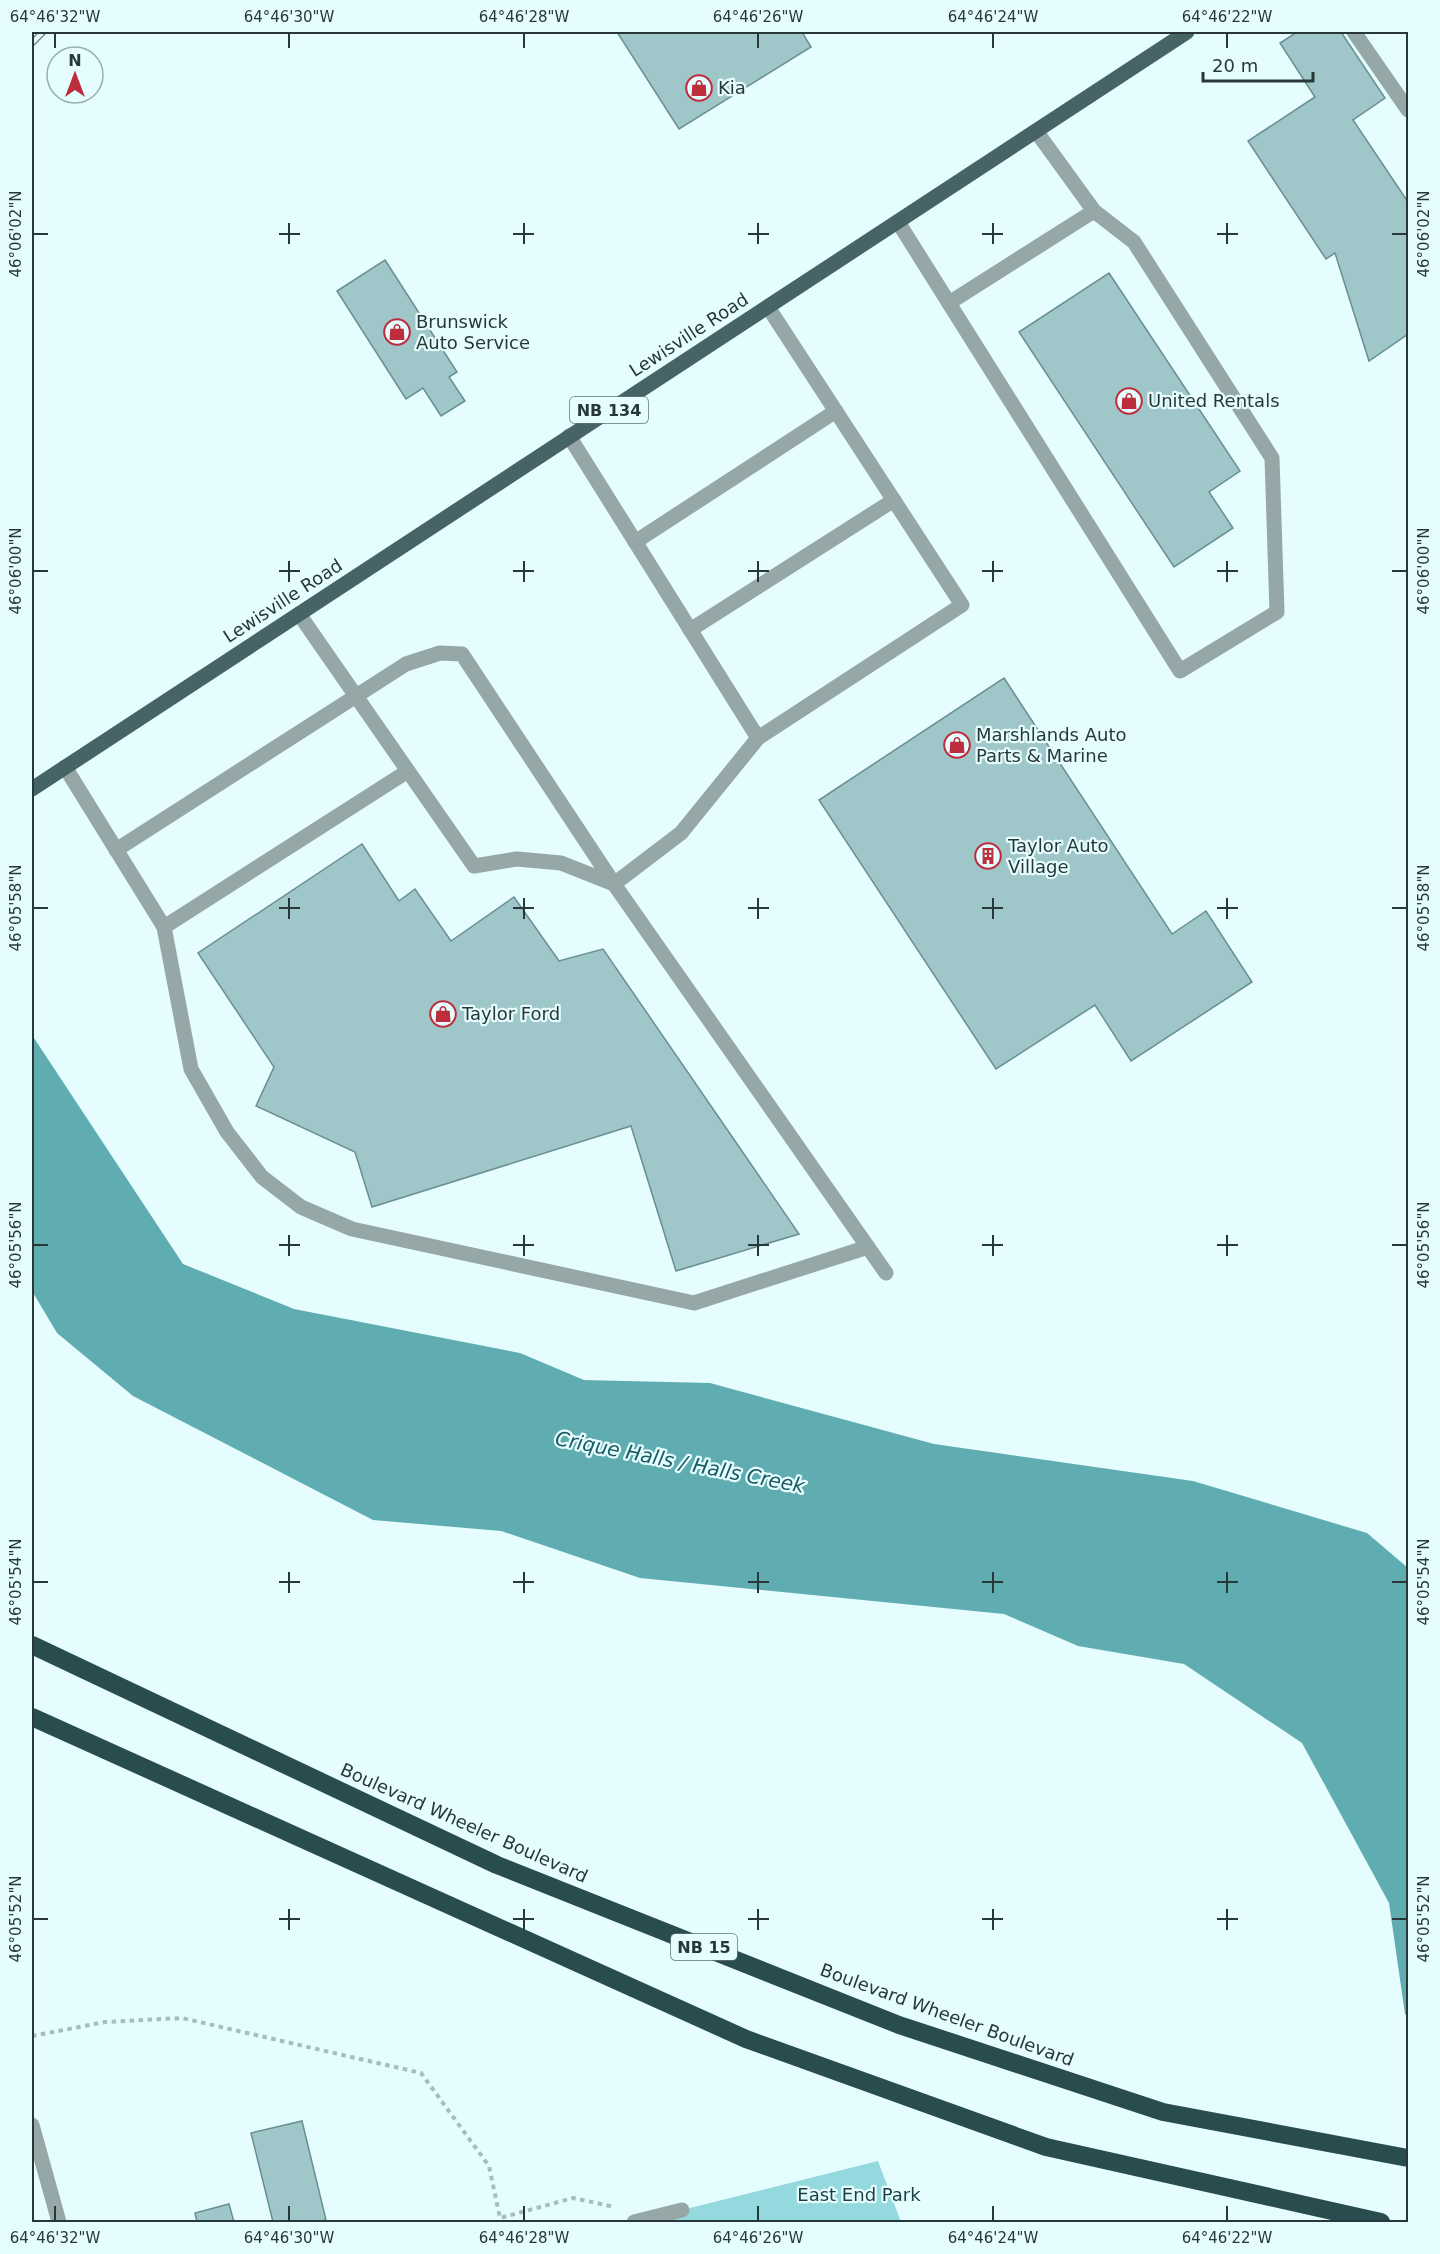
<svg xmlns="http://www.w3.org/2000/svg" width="1440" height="2254" viewBox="0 0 1440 2254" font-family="'DejaVu Sans',sans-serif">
<rect width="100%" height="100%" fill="#e5fdfe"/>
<path fill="#94d9dd" d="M878 2161 901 2222H634Z"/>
<path fill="#60adb1" d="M32 1035 183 1264 294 1309 520 1353 584 1380 710 1383 934 1444 1193 1481 1367 1533 1408 1568V2018L1405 2014 1389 1903 1302 1743 1184 1664 1078 1646 1004 1614 640 1578 501 1531 373 1520 133 1396 57 1333 32 1291Z"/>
<g fill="#9fc6c8" stroke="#698f91" stroke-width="1.5">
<path d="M617 32H802L811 47 679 129Z"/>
<path d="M1297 32H1341L1385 98 1353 120 1408 202V334L1369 361 1335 253 1326 259 1248 141 1315 97 1280 43Z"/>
<path d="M385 260 457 372 449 377 465 401 441 416 423 388 406 399 337 291Z"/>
<path d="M1109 273 1240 471 1209 492 1233 528 1174 567 1019 332Z"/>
<path d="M1004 678 1172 934 1206 911 1252 982 1131 1061 1095 1005 996 1069 819 800Z"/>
<path d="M362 844 399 901 415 889 451 941 514 897 559 961 603 949 799 1234 676 1271 631 1126 372 1207 355 1152 256 1106 274 1067 198 953Z"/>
<path d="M302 2121 326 2220 315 2222H273L251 2133Z"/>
<path d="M229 2204 234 2222H197L195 2213Z"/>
</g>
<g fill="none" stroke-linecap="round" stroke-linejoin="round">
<path stroke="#a7bcbd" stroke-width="4" stroke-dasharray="4.5 4.5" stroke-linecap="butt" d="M32 2036 105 2022 182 2018 421 2073 489 2166 500 2218 573 2198 615 2207"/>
<g stroke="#96a7a7" stroke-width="15">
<path d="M898 222 1180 671 1277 612 1272 458 1134 242 1094 211 1036 131"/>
<path d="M949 303 1094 211"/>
<path d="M569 436 758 738 962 605 768 307"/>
<path d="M635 542 836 411"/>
<path d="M299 614 474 866 517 859 561 863 614 884 886 1273"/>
<path d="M690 630 894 500"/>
<path d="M65 767 164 927 191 1069 227 1132 262 1177 301 1207 352 1229 694 1303 868 1247"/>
<path d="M116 850 406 664 440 653 462 654 614 884 681 833 758 738"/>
<path d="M164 927 408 771"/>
</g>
<g stroke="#96a7a7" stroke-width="15">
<path d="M1354 32 1408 110"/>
<path d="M32 2125 59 2222"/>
<path d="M634 2222 682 2210"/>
</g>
<path stroke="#466466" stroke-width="15" d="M32 789 1187 32"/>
<g stroke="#294d4f" stroke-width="18">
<path d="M32 1645 497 1865 899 2025 1163 2112 1408 2158"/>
<path d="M32 1717 746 2039 1046 2147 1381 2222"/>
</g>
<g stroke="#6a7d7e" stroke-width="7">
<path id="rail" d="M32 43 43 32"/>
</g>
<use href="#rail" stroke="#e5fdfe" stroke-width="4.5" stroke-dasharray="14" stroke-linecap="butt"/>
</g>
<path fill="none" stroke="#283839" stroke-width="2" d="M55 33V48M289 33V48M524 33V48M758 33V48M993 33V48M1227 33V48M289 223V244M524 223V244M758 223V244M993 223V244M1227 223V244M33 234H48M279 234H300M513 234H534M748 234H769M982 234H1003M1217 234H1238M1392 234H1407M289 561V582M524 561V582M758 561V582M993 561V582M1227 561V582M33 571H48M279 571H300M513 571H534M748 571H769M982 571H1003M1217 571H1238M1392 571H1407M289 898V919M524 898V919M758 898V919M993 898V919M1227 898V919M33 908H48M279 908H300M513 908H534M748 908H769M982 908H1003M1217 908H1238M1392 908H1407M289 1235V1256M524 1235V1256M758 1235V1256M993 1235V1256M1227 1235V1256M33 1245H48M279 1245H300M513 1245H534M748 1245H769M982 1245H1003M1217 1245H1238M1392 1245H1407M289 1572V1593M524 1572V1593M758 1572V1593M993 1572V1593M1227 1572V1593M33 1582H48M279 1582H300M513 1582H534M748 1582H769M982 1582H1003M1217 1582H1238M1392 1582H1407M289 1909V1930M524 1909V1930M758 1909V1930M993 1909V1930M1227 1909V1930M33 1919H48M279 1919H300M513 1919H534M748 1919H769M982 1919H1003M1217 1919H1238M1392 1919H1407M55 2206V2221M289 2206V2221M524 2206V2221M758 2206V2221M993 2206V2221M1227 2206V2221"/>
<defs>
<g id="shop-ring" transform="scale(1.35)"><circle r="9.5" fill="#e5fdfe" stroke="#be2d3c" stroke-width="1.5"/><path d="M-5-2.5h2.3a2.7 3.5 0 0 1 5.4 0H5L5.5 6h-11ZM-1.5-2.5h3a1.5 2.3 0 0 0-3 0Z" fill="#be2d3c"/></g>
<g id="building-ring" transform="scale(1.35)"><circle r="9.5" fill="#e5fdfe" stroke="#be2d3c" stroke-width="1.5"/><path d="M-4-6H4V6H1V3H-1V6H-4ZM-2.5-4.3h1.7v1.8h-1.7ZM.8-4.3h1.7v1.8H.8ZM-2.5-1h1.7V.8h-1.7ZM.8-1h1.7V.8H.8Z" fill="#be2d3c"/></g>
</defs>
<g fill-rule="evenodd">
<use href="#shop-ring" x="699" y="88"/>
<use href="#shop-ring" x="397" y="332"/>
<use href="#shop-ring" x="1129" y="401"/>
<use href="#shop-ring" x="957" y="745"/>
<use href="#building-ring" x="988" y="856"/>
<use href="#shop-ring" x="443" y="1014"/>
</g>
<g text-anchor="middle" stroke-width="4.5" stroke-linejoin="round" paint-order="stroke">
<g fill="#e5fdfe" stroke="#617374" stroke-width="1.5">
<rect x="570" y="397" width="78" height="26" rx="4.5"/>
<rect x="671" y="1934" width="66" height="26" rx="4.5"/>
</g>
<g font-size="16" font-weight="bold" fill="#283839">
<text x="609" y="416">NB 134</text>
<text x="704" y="1953">NB 15</text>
</g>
<g font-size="18" fill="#283839" stroke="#e5fdfe" text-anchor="start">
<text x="718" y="94">Kia</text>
<text x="416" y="328">Brunswick<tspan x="416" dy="21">Auto Service</tspan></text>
<text x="1148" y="407">United Rentals</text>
<text x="976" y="741">Marshlands Auto<tspan x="976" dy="21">Parts &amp; Marine</tspan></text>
<text x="1008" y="852">Taylor Auto<tspan x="1008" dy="21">Village</tspan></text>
<text x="462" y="1020">Taylor Ford</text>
</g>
<g font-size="18" fill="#283839" stroke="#e5fdfe">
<text transform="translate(689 335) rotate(-33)" y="6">Lewisville Road</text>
<text transform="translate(283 601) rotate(-33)" y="6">Lewisville Road</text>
<text transform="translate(464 1823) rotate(24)" y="6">Boulevard Wheeler Boulevard</text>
<text transform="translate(947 2015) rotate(20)" y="6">Boulevard Wheeler Boulevard</text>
</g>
<g font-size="18" fill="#1a3f41" stroke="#e5fdfe">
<text x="859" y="2201">East End Park</text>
</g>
<g font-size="20" font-style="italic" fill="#1a5b5f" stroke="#e5fdfe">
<text transform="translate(680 1462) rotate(11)" y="7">Crique Halls / Halls Creek</text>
</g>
</g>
<rect width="1440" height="2254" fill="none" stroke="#e5fdfe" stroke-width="66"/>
<g transform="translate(75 75)"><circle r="28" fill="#e5fdfe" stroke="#99aeaf" stroke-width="1.5"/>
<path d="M0-4.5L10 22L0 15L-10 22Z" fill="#be2d3c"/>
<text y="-9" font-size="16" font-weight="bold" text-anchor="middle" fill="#283839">N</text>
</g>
<path d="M1203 72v9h110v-9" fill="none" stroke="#283839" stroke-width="3"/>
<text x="1212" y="72" font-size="18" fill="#283839" stroke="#e5fdfe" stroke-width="4.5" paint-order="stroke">20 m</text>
<rect x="33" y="33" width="1374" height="2188" fill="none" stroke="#283839" stroke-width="2"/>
<g font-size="15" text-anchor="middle" fill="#283839">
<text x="55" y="22">64°46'32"W</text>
<text x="289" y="22">64°46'30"W</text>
<text x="524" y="22">64°46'28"W</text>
<text x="758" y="22">64°46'26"W</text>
<text x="993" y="22">64°46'24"W</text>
<text x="1227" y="22">64°46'22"W</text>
<text transform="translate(16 234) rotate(-90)" y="5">46°06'02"N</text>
<text transform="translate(1424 234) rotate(-90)" y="5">46°06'02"N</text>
<text transform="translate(16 571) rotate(-90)" y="5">46°06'00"N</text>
<text transform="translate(1424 571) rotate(-90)" y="5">46°06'00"N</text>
<text transform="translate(16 908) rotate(-90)" y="5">46°05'58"N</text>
<text transform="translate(1424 908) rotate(-90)" y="5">46°05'58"N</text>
<text transform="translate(16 1245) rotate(-90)" y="5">46°05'56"N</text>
<text transform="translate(1424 1245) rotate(-90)" y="5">46°05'56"N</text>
<text transform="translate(16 1582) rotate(-90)" y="5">46°05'54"N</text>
<text transform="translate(1424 1582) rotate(-90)" y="5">46°05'54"N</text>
<text transform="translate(16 1919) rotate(-90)" y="5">46°05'52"N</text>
<text transform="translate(1424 1919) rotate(-90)" y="5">46°05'52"N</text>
<text x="55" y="2243">64°46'32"W</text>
<text x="289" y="2243">64°46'30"W</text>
<text x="524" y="2243">64°46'28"W</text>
<text x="758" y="2243">64°46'26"W</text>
<text x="993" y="2243">64°46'24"W</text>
<text x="1227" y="2243">64°46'22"W</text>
</g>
</svg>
